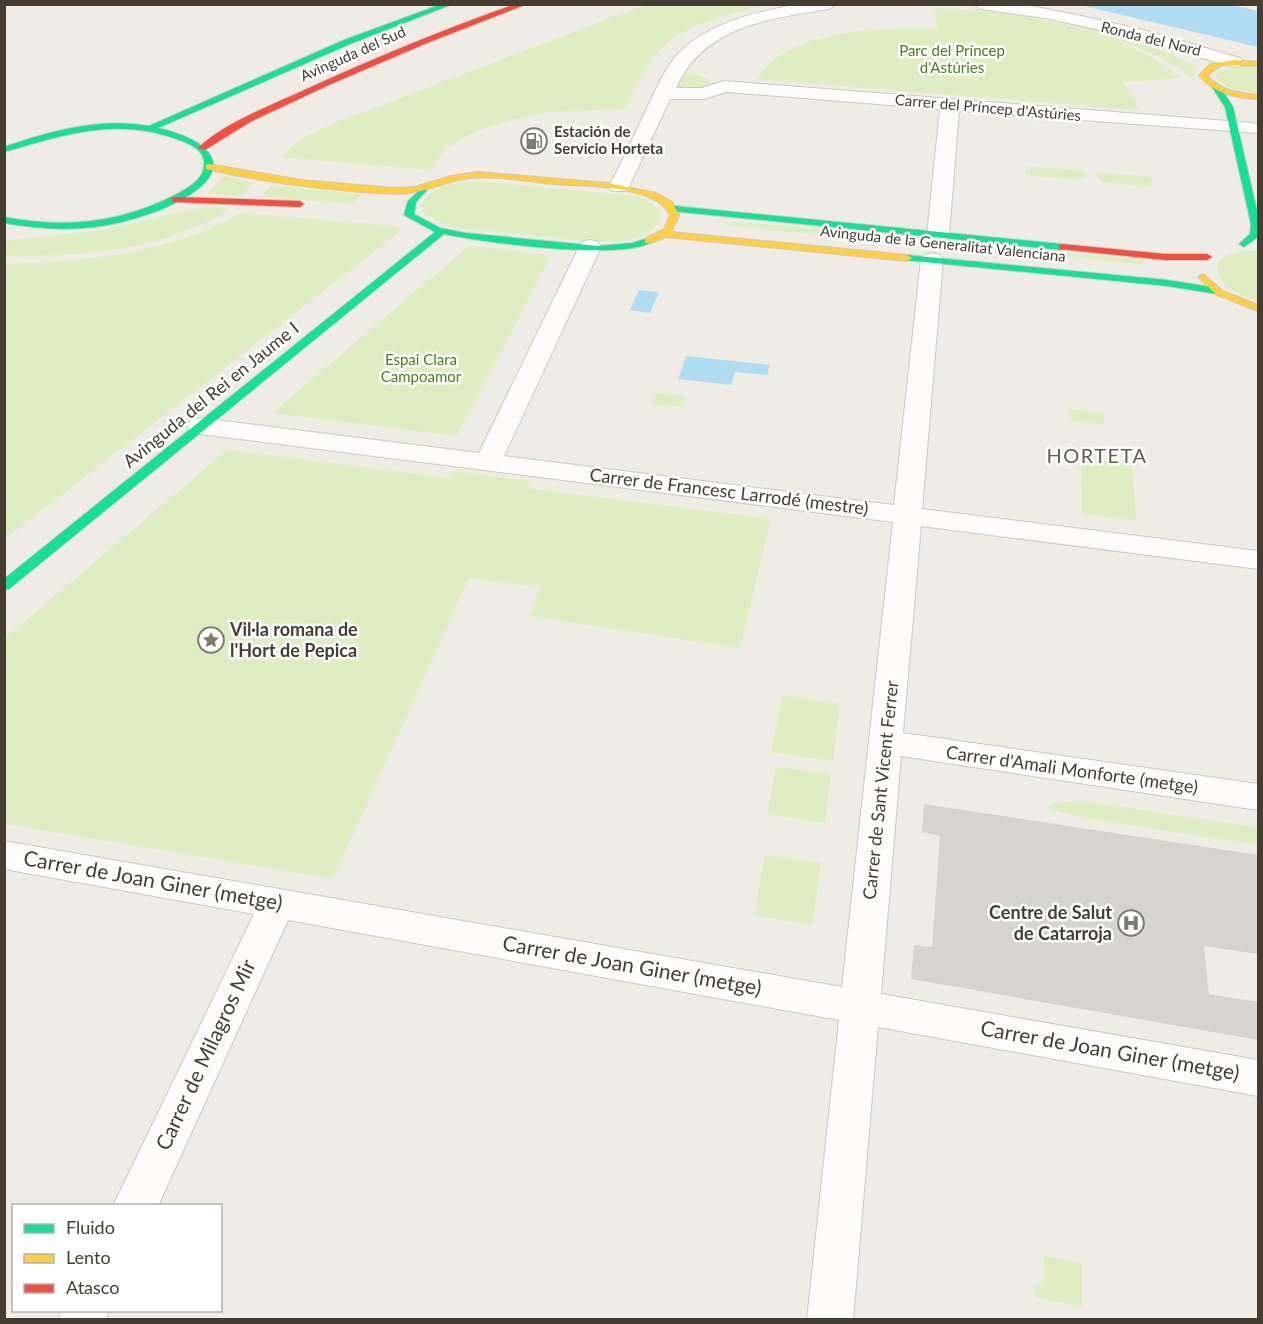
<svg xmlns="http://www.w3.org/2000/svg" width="1263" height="1324" viewBox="0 0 1263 1324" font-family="Lato,sans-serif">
<rect width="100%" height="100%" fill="#efece6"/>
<g fill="#deedc2">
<path d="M652 4 769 5C724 15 671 25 646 68 638 81 632 96 625 109L549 112 507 121 472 133 445 149 431 170 280 157 302 138 330 125 621 14Z"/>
<path d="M935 8C1013 11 1119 26 1181 78L1122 82 1134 98 1138 110 757 79C788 28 884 28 937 28Z"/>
<path d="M1055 20C1088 27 1170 47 1194 67L1195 80 1173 64 1139 48Z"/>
<path d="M1230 67 1258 68V93C1244 91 1225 90 1216 77L1217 73Z"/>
<path d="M680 73 697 75 709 79 711 85 706 89 672 91Z"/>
<path d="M1026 166 1085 171V177L1079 180 1025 175Z"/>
<path d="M1096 172 1151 177 1152 187 1103 182 1097 178Z"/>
<path d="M223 176 253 183 241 196 207 193Z"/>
<path d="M475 181 635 196C682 211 655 238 620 241 597 243 574 240 552 237 520 234 488 231 456 228L445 225 423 212 422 206C428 185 457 184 475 181Z"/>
<path d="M271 186 362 194 354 204 261 197Z"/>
<path d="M206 207H228C220 218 210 221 198 226 137 253 71 256 5 256L4 242C38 235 72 235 106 229 140 223 172 212 206 207Z"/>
<path d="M240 213 396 226 402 230 5 539V264C87 261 167 255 240 213Z"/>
<path d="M730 221 892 236 891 241 728 226Z"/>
<path d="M980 245 1142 260V264L980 249Z"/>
<path d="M469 246 551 255 457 436 272 413Z"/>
<path d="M1243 251H1258V301C1240 295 1212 285 1218 262L1227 255Z"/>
<path d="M655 393 685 396 682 407 652 404Z"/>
<path d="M1069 409 1104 413V424L1069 420Z"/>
<path d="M227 450 448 478 453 471 530 481 527 488 771 519 740 648 529 616 541 587 469 578 333 879 5 824V638Z"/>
<path d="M1081 458 1132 464 1136 520 1082 514Z"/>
<path d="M782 695 840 704 833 761 771 752Z"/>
<path d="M776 767 831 774 825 823 767 814Z"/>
<path d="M1082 801 1254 827 1258 828V845L1084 818 1049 809 1047 807 1051 803Z"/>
<path d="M765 855 821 863 812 925 754 915Z"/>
<path d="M1044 1256 1082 1263V1307L1035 1297V1284L1043 1285Z"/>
</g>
<g fill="#b1ddf3">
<path d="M1228 4 1258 11V47L1080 5Z"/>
<path d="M639 290 659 292 650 313 630 310Z"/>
<path d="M686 356 770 365 767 375 735 372 731 385 678 379Z"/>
</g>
<path fill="#d7d3cd" d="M924 804 1258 855V954L1204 946 1209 994 1258 1002V1040L911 979 914 945 932 947 940 836 922 832Z"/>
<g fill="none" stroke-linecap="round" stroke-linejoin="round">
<g stroke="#ccc8c2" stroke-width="2">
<g id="street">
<path d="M798 4H837L829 9C768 19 704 26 676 88H702L724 81 1253 123 1258 125V133L959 111 949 234 946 239 938 240 930 239 927 234 940 109 726 92 704 99H670L629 187 626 191H612L609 187C622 161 635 134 647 108 657 88 666 64 683 49 714 21 758 12 798 4Z"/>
<path d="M973 4H1020L1077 15 1147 31 1240 58 1243 62 1240 66 1234 67 1109 32 1045 18 981 9Z"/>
<path d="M590 240 598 242 601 247 504 456 894 505 921 260 924 255 932 253 940 255 943 260 922 509 1258 551V569L921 526 903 733 1258 784V810L901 756 881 994 1258 1060V1096L878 1027 853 1320H807L839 1020 288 920 158 1206H113L254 914 4 869V841L842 987 893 522 200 434 191 432 187 426 191 420 200 418 479 453 579 247 582 242Z"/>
<path d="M62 1310H109L105 1320H58Z"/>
</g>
</g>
<g stroke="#d1cabd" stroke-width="2">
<g id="fast">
<path d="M442 4H453L350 44 158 128C188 134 239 156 198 189 176 206 148 215 122 222 83 232 44 230 4 223V217C65 229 122 223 177 194 188 188 203 180 204 166 206 152 193 145 182 141 118 116 67 134 4 152V147C50 131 100 117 149 126L344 40Z"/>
<path d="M1216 85H1219L1233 107 1258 215V237L1244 247 1239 244 1250 234 1251 224 1225 107 1212 87Z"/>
<path d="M423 187 427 190 416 202 414 214 440 228 466 233 598 246 632 243 648 238 653 241C625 262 481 242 444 234L9 589 4 590V579L435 232 404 215 408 201Z"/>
<path d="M674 206 1062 244 1067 247 1062 250 671 211 670 209Z"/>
<path d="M907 255 1167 280 1217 288 1222 291 1217 294 1167 286 904 260 902 258Z"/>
</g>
</g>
<g stroke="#d1cabd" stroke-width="2">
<g id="slow">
<path d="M1235 60 1258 62V66L1222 65 1207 75C1220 91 1239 93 1258 95V99C1236 98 1214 94 1199 75L1211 64Z"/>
<path d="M209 164 301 180 394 188 414 187 451 176 478 172 607 183 656 193 672 202 679 215 671 232 907 255 912 258 907 261 665 237 654 242 645 243V239L664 229 670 215C665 206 660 202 651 198 621 185 584 186 552 184 525 181 498 176 470 178 444 181 422 195 395 194 332 191 267 183 206 169V165Z"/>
<path d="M1203 274 1223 291 1258 305V311L1217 295 1198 277Z"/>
</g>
</g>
<g stroke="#d1cabd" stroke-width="2">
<g id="jam">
<path d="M516 4H527L427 43 331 84 250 122 205 150 198 148C223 124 267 107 298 93 370 60 442 30 516 4Z"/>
<path d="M175 197 300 201 304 204 300 207 172 202V198Z"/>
<path d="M1062 244 1165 254H1207L1212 257 1207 260H1165L1059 249V245Z"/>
</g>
</g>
<use href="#street" fill="#fdfcfb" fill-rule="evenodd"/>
<use href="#fast" fill="#16e098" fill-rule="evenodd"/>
<use href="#slow" fill="#ffcf43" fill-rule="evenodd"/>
<use href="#jam" fill="#f24e42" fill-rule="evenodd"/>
</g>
<defs>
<g id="fuel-ring" transform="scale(1.35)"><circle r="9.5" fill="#fff" stroke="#817a71" stroke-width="1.5"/><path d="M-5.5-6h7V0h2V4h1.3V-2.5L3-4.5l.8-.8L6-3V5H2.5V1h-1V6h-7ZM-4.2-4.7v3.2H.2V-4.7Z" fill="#817a71"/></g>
<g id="sight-ring" transform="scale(1.35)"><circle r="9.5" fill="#fff" stroke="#817a71" stroke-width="1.5"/><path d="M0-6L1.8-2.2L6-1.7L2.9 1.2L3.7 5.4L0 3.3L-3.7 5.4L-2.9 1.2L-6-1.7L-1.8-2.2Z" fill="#817a71"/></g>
<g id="hospital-ring" transform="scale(1.35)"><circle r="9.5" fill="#fff" stroke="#817a71" stroke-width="1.5"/><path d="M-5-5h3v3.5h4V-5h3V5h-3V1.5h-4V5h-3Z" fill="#817a71"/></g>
</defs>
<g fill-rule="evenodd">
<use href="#fuel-ring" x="534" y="141"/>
<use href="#sight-ring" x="211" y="640"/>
<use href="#hospital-ring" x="1131" y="923"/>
</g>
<g text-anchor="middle" stroke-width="5" stroke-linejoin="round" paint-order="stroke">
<g font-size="15" fill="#463d32" stroke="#fff">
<text transform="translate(1151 39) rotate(14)" y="5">Ronda del Nord</text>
<text transform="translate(353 54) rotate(-24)" y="5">Avinguda del Sud</text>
<text transform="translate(988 108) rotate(5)" y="5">Carrer del Príncep d'Astúries</text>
<text transform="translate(943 244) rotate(6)" y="5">Avinguda de la Generalitat Valenciana</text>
</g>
<g font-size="15" fill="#497d1f" stroke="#fff">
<text x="952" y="56">Parc del Príncep<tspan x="952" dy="17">d'Astúries</tspan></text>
<text x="421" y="365">Espai Clara<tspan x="421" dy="17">Campoamor</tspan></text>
</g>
<g font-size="15" font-weight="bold" fill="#463d32" stroke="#fff" text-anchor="start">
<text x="554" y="137">Estación de<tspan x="554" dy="17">Servicio Horteta</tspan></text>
</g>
<g font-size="18" fill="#463d32" stroke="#fff">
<text transform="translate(211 395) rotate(-39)" y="6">Avinguda del Rei en Jaume I</text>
<text transform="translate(729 492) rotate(7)" y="6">Carrer de Francesc Larrodé (mestre)</text>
<text transform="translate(1072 770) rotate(8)" y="6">Carrer d'Amali Monforte (metge)</text>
<text transform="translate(881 790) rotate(-84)" y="6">Carrer de Sant Vicent Ferrer</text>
</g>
<g font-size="18" font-weight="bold" fill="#463d32" stroke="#fff" text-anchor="start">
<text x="230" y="636">Vil·la romana de<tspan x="230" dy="21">l'Hort de Pepica</tspan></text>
<text x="1112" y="919" text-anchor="end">Centre de Salut<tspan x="1112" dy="21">de Catarroja</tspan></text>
</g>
<g font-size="20" letter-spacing="1.5" fill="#6a5a48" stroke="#fff">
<text x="1097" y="463">HORTETA</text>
</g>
<g font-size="21" fill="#463d32" stroke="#fff">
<text transform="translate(153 881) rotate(10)" y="7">Carrer de Joan Giner (metge)</text>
<text transform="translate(632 966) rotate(10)" y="7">Carrer de Joan Giner (metge)</text>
<text transform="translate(1110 1051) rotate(10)" y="7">Carrer de Joan Giner (metge)</text>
<text transform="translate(206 1055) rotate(-65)" y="7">Carrer de Milagros Mir</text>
</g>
</g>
<rect width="1263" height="1324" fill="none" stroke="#463d32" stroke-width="12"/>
<rect x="12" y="1204" width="210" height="108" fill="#ffffff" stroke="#b5b1ad" stroke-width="1.5"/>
<rect x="24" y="1224" width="30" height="9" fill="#16e098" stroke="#b5b1ad" stroke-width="1.5"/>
<text x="66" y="1234" font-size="18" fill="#463d32">Fluido</text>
<rect x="24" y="1254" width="30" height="9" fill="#ffcf43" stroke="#b5b1ad" stroke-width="1.5"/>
<text x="66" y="1264" font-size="18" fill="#463d32">Lento</text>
<rect x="24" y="1284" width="30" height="9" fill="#f24e42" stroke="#b5b1ad" stroke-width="1.5"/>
<text x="66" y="1294" font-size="18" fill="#463d32">Atasco</text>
</svg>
